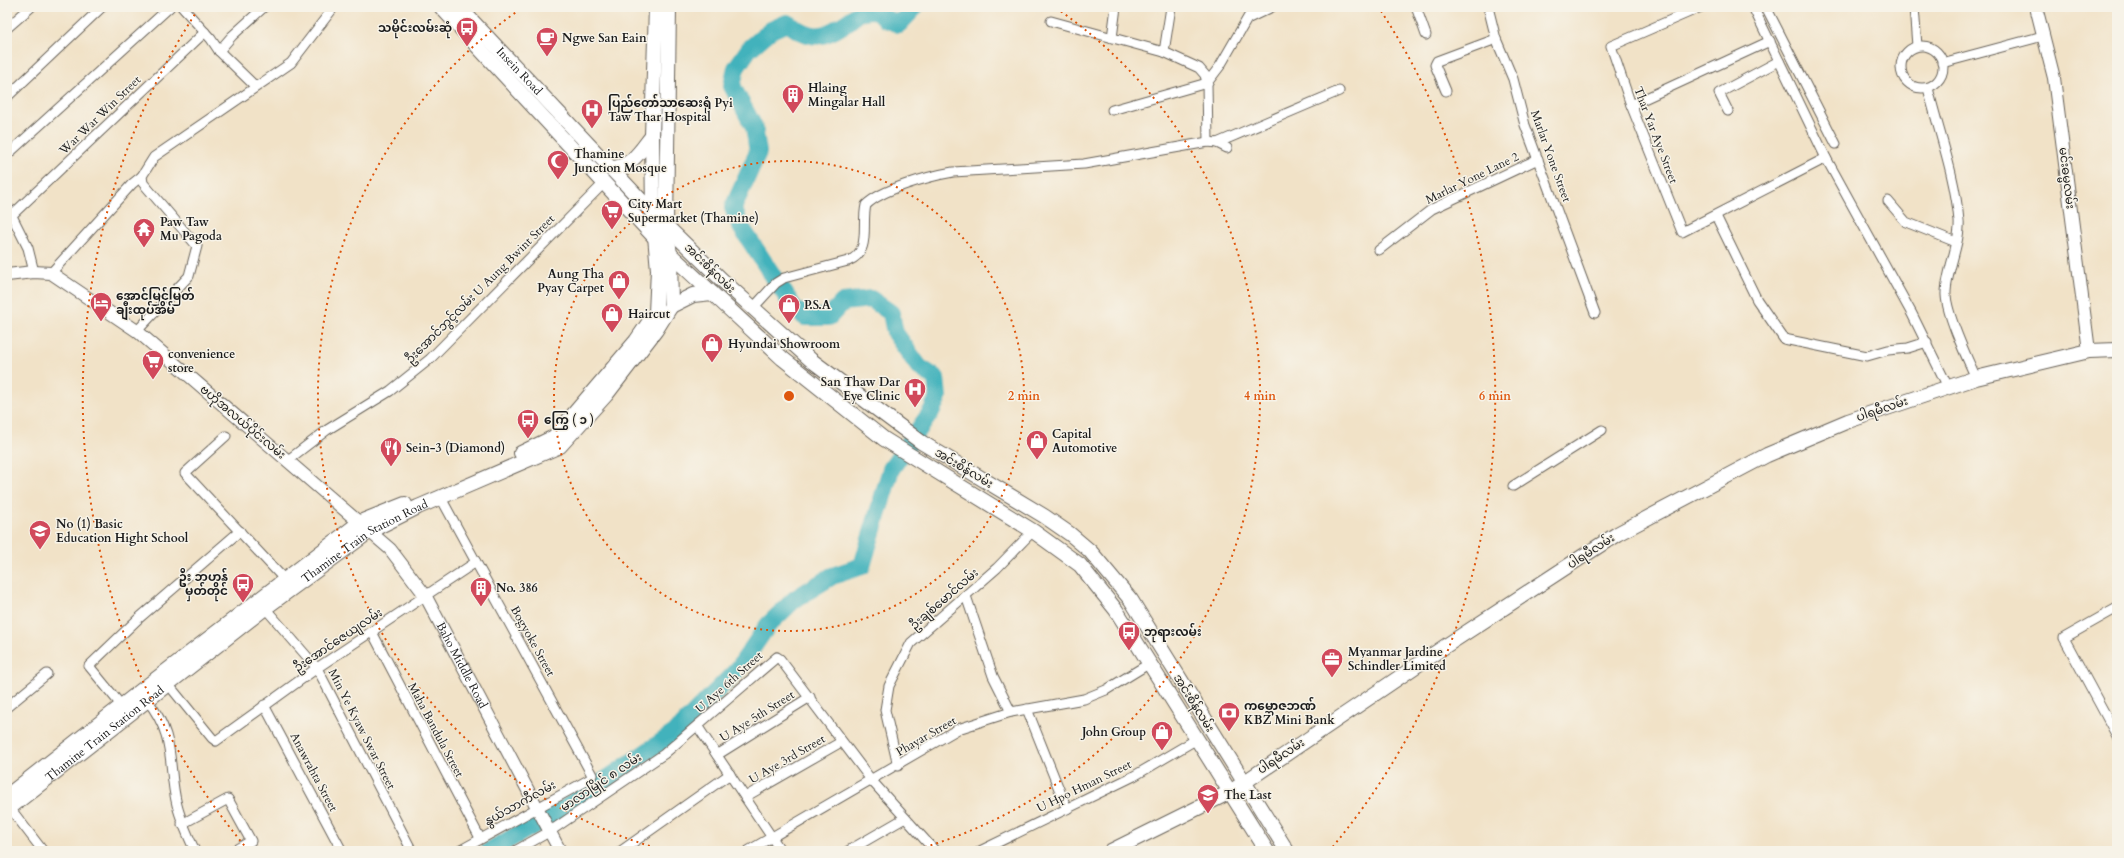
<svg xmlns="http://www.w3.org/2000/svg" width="2124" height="858" viewBox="0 0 2124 858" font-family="Cardo,'Noto Sans Myanmar',serif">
<rect width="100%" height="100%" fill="#f7f3e8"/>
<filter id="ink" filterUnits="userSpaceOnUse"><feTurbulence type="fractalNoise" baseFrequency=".025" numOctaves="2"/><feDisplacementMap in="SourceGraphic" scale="8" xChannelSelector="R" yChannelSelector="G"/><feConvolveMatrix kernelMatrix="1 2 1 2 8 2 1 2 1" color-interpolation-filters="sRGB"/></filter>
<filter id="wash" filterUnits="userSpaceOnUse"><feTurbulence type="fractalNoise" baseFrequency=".012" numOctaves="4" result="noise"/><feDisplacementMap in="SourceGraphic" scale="16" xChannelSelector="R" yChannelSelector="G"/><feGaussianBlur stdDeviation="0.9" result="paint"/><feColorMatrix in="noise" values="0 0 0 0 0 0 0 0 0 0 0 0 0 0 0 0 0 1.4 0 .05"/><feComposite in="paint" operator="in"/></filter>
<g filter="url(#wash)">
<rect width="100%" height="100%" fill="#f1e2c7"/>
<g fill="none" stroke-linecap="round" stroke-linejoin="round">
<path stroke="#42b2bc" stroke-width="18" d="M489 851 566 807 676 732 738 669 768 625 795 599 832 576 862 566 891 469 931 412 938 397 936 378 919 367 895 333 891 313 871 299 843 302 829 317H805L794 308 741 227 733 208 758 152 754 127 732 86 736 68 749 49 771 30 787 23C813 41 823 39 849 21 853 18 859 12 864 11 868 10 873 10 877 10L886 19 899 24 915 7"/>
</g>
</g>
<g filter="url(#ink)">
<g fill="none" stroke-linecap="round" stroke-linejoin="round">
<g stroke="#676158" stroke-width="11">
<g id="street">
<path d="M182 7 211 39 219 51 255 86"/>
<path d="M1416 7 1426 35"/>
<path d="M1488 7 1496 39 1513 79 1525 125 1595 313"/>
<path d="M1701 7 1611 46 1631 105 1682 232 1826 158"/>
<path d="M1753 7 1826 158 1912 314 1948 387"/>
<path d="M1766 7 1836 144"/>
<path d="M1914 7 1917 46"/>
<path d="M1249 18 1272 7"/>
<path d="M1051 21 1164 52 1199 68 1205 75 1207 83 1208 142"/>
<path d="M7 28 31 7"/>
<path d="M1112 38 1116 7"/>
<circle cx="1922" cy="67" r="21"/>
<path d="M219 51 232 36 264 7"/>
<path d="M1164 52 1171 7"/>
<path d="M1942 63 2043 36"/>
<path d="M1928 88C1939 133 1955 175 1959 221 1961 242 1945 275 1946 295 1947 316 1967 358 1976 378"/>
<path d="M1446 91 1435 65 1437 61 1496 39"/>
<path d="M7 97 102 7"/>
<path d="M1631 105 1770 41"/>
<path d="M1112 110 1207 83 1220 66 1254 7"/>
<path d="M1728 111 1719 93 1779 61"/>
<path d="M1217 143 1339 91"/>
<path d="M7 155 170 7"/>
<path d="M1888 201 1906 222 1956 242"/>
<path d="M7 206 28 248 34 272"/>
<path d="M12 215 205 32"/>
<path d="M1716 216 1757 300 1784 339 1867 356 1888 350 1908 348 1927 342"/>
<path d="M1379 250 1432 209 1538 159"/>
<path d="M51 273 132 184 142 176"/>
<path d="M753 308 776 283 784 278 848 261C872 252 861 225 866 205 882 189 930 176 953 172L1084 164 1208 142 1217 143 1227 148"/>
<path d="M137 331 189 276 197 246 143 183 142 176 154 157 291 63 334 7"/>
<path d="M226 436 185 473 284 579"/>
<path d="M288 460 327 430 390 391 430 359 605 182"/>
<path d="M1513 486 1602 430"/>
<path d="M441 498 592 775 590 779 459 851"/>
<path d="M966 596 993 676 1011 712"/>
<path d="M265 608 317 668 412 851"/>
<path d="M2117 608 2064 638 2117 736"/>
<path d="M372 632 480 838"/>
<path d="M168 684 212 738 216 741 317 668 476 562"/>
<path d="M147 700C177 737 167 764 177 805 181 821 188 836 195 851"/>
<path d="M121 705 89 666 138 619 240 531"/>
<path d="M264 705 342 851"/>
<path d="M7 707 47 674"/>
<path d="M1027 709 1067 809"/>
<path d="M698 727 781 851"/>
<path d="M717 755 810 697"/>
<path d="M898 766 885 710 889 686 911 643 997 568 1033 531"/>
<path d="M745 797 841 742"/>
<path d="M10 808 43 851"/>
<path d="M182 824 228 799 251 841 233 851"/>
<path d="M515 851 549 832 664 754 777 657 780 659 872 781 935 851"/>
<path d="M621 851 730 774"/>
<path d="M748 851 958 729 1011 712 1084 699 1106 690 1150 663"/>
<path d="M848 851 905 818"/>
<path d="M980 851 1134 776 1197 739"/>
</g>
</g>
<g stroke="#676158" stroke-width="14">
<g id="secondary">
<path d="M2036 7 2054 78 2089 351"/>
<path id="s1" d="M7 275 34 272 51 273 137 331 390 549 425 595 560 851"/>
</g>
</g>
<g stroke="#676158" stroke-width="16">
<g id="primary">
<path d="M441 7 670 254 782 358 884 439 1033 531 1080 565 1116 610 1267 851"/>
<path id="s2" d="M459 7 653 213 722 280 811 360 921 442 1044 516 1070 534 1090 551 1131 600 1287 851"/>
<path d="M611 168C631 168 641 150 652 136"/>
<path d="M671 306 693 295 712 293"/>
<path d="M521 453 554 437 636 341 656 312 658 270 653 213 652 136 656 7"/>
<path d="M7 796 143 689 360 522 405 504"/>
<path id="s3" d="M7 810 265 608 370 531 418 507 560 446 606 395 656 330 671 306 670 254 666 225 669 7"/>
<path d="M1111 851 1230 792 1447 645 1617 534 1767 455 1848 421 1976 378 2089 351 2117 350"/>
</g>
</g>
<use href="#street" stroke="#fff" stroke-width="9"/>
<use href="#secondary" stroke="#fff" stroke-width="12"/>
<use href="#primary" stroke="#fff" stroke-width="14"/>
</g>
</g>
<g fill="none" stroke="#de560d" stroke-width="2" stroke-dasharray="2 4">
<circle cx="789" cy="396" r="235"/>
<path d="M667 851A471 471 0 0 1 522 8M1056 8A471 471 0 0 1 911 851"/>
<path d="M248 850A706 706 0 0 1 197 11M1381 11A706 706 0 0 1 1330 850"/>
</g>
<defs>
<g id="bus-pin" transform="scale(1.15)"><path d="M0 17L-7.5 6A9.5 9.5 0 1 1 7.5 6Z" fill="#d1495b" stroke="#f7f3e8"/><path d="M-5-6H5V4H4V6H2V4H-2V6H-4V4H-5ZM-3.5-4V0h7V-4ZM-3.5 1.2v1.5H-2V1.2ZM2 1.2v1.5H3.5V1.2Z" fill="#fff"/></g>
<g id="cafe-pin" transform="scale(1.15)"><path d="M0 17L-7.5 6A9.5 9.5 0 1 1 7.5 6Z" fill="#d1495b" stroke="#f7f3e8"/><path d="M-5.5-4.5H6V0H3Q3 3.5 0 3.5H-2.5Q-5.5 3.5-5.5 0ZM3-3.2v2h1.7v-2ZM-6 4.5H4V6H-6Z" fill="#fff"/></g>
<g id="building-pin" transform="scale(1.15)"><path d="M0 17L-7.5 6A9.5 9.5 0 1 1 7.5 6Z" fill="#d1495b" stroke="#f7f3e8"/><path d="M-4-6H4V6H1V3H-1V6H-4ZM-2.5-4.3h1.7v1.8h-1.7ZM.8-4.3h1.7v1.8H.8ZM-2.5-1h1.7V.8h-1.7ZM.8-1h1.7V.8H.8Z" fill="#fff"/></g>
<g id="hospital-pin" transform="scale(1.15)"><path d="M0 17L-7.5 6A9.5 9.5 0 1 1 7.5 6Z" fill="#d1495b" stroke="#f7f3e8"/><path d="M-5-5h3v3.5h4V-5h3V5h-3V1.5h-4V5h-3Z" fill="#fff"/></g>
<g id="mosque-pin" transform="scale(1.15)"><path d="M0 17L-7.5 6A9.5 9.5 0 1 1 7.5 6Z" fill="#d1495b" stroke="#f7f3e8"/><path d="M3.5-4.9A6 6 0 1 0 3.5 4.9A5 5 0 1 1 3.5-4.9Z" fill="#fff"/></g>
<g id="supermarket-pin" transform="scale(1.15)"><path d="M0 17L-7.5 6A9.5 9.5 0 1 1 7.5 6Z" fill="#d1495b" stroke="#f7f3e8"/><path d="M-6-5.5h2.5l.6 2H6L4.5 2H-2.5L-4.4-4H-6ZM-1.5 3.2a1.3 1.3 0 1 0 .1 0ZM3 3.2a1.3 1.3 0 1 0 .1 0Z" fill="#fff"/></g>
<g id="temple-pin" transform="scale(1.15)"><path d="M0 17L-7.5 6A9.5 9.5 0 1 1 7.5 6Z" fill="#d1495b" stroke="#f7f3e8"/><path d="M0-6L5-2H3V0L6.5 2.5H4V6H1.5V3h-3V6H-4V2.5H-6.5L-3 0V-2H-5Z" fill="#fff"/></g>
<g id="shop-pin" transform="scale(1.15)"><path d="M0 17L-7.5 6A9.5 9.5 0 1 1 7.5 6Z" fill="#d1495b" stroke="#f7f3e8"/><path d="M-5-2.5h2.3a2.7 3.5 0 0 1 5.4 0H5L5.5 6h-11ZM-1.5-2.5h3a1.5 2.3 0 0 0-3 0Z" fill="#fff"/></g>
<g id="hotel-pin" transform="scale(1.15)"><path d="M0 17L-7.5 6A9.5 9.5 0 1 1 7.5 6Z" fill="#d1495b" stroke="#f7f3e8"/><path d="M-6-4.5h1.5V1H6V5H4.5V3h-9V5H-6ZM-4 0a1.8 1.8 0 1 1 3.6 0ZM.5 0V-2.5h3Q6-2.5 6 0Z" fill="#fff"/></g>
<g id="restaurant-pin" transform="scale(1.15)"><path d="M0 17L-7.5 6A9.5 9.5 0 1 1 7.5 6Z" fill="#d1495b" stroke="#f7f3e8"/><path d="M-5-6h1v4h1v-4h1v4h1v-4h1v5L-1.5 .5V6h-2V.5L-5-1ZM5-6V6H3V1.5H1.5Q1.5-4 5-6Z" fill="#fff"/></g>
<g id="school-pin" transform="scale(1.15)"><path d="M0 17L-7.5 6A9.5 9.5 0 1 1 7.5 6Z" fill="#d1495b" stroke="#f7f3e8"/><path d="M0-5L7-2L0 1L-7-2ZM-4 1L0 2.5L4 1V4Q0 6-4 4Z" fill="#fff"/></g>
<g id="office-pin" transform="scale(1.15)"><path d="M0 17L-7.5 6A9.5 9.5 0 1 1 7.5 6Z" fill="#d1495b" stroke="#f7f3e8"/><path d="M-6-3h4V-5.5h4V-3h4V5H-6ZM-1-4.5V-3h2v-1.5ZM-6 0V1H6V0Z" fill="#fff"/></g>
<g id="bank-pin" transform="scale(1.15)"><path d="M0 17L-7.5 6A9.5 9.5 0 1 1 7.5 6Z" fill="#d1495b" stroke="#f7f3e8"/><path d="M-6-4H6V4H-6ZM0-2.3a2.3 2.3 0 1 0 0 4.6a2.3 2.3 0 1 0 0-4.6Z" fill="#fff"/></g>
<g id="university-pin" transform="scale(1.15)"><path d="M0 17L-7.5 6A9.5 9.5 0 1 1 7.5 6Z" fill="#d1495b" stroke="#f7f3e8"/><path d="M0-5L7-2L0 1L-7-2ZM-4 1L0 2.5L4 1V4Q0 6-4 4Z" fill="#fff"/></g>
</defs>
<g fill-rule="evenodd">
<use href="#bus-pin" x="467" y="28"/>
<use href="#cafe-pin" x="547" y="38"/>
<use href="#building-pin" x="793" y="95"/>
<use href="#hospital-pin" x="592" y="110"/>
<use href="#mosque-pin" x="558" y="161"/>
<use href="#supermarket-pin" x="612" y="211"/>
<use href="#temple-pin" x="144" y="229"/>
<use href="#shop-pin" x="619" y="281"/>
<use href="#hotel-pin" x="101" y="303"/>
<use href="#shop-pin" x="789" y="305"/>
<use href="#shop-pin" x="612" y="314"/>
<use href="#shop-pin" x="712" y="344"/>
<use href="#supermarket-pin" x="153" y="361"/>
<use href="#hospital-pin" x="915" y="389"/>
<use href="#bus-pin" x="528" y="420"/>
<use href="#shop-pin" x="1037" y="441"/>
<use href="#restaurant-pin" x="391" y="448"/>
<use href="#school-pin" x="40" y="531"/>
<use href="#bus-pin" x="243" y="584"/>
<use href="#building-pin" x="481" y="588"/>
<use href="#bus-pin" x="1129" y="632"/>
<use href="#office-pin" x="1332" y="659"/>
<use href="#bank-pin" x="1229" y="713"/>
<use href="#shop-pin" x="1162" y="732"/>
<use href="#university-pin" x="1208" y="795"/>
</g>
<g text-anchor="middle" stroke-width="3" stroke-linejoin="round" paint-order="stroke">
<g font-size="12" font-weight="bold" fill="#1c1c1c" stroke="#f7f3e8" text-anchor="start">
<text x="452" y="32" text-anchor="end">သမိုင်းလမ်းဆုံ</text>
<text x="562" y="42">Ngwe San Eain</text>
<text x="808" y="92">Hlaing<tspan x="808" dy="14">Mingalar Hall</tspan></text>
<text x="608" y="107">ပြည်တော်သာဆေးရုံ Pyi<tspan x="608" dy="14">Taw Thar Hospital</tspan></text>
<text x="574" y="158">Thamine<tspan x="574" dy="14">Junction Mosque</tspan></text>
<text x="628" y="208">City Mart<tspan x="628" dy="14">Supermarket (Thamine)</tspan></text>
<text x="160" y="226">Paw Taw<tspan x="160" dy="14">Mu Pagoda</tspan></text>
<text x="604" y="278" text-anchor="end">Aung Tha<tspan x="604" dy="14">Pyay Carpet</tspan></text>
<text x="116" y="300">အောင်မြင့်မြတ်<tspan x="116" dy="14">ချီးထုပ်အိမ်</tspan></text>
<text x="804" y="309">P.S.A</text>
<text x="628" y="318">Haircut</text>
<text x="728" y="348">Hyundai Showroom</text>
<text x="168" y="358">convenience<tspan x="168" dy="14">store</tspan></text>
<text x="900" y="386" text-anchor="end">San Thaw Dar<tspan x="900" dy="14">Eye Clinic</tspan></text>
<text x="544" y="424">ကြွေ ( ၁ )</text>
<text x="1052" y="438">Capital<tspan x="1052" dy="14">Automotive</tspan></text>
<text x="406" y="452">Sein-3 (Diamond)</text>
<text x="56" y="528">No (1) Basic<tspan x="56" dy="14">Education Hight School</tspan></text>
<text x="228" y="581" text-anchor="end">ဦး ဘဟန်<tspan x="228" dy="14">မှတ်တိုင်</tspan></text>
<text x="496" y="592">No. 386</text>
<text x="1144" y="636">ဘုရားလမ်း</text>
<text x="1348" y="656">Myanmar Jardine<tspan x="1348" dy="14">Schindler Limited</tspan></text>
<text x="1244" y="710">ကမ္ဘောဇဘဏ်<tspan x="1244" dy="14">KBZ Mini Bank</tspan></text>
<text x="1146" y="736" text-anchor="end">John Group</text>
<text x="1224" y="799">The Last</text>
</g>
<g font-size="12" fill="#1c1c1c" stroke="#f7f3e8">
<text dy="4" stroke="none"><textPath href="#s2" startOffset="88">Insein Road</textPath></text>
<text transform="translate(100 115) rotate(-44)" y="4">War War Win Street</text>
<text transform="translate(1656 135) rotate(69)" y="4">Thar Yar Aye Street</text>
<text transform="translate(1551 156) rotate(70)" y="4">Marlar Yone Street</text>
<text transform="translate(1472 178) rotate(-26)" y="4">Marlar Yone Lane 2</text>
<text transform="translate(2067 178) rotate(83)" y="4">မင်းဓမ္မလမ်း</text>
<text transform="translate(710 268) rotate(44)" y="4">အင်းစိန်လမ်း</text>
<text transform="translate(480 289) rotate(-45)" y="4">ဦးအောင်ဘွင့်လမ်း U Aung Bwint Street</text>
<text transform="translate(1882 409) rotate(-19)" y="4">ပါရမီလမ်း</text>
<text transform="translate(243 422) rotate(40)" y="4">ဗဟိုအလယ်ပိုင်းလမ်း</text>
<text transform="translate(964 468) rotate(31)" y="4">အင်းစိန်လမ်း</text>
<text dy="4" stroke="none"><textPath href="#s3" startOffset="448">Thamine Train Station Road</textPath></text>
<text transform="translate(1591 551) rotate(-33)" y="4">ပါရမီလမ်း</text>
<text transform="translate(944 599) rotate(-41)" y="4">ဦးချစ်မောင်လမ်း</text>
<text transform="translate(338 640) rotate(-34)" y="4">ဦးအောင်ဇေယျလမ်း</text>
<text transform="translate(533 641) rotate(61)" y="4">Bogyoke Street</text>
<text dy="4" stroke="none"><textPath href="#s1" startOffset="619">Baho Middle Road</textPath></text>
<text transform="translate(729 682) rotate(-42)" y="4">U Aye 6th Street</text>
<text transform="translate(1194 703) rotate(58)" y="4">အင်းစိန်လမ်း</text>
<text transform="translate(757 716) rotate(-32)" y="4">U Aye 5th Street</text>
<text transform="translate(362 729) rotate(63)" y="4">Min Ye Kyaw Swar Street</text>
<text transform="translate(436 730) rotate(62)" y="4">Maha Bandula Street</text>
<text dy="4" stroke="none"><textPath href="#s3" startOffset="124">Thamine Train Station Road</textPath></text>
<text transform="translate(926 736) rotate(-30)" y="4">Phayar Street</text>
<text transform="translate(1281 756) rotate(-34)" y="4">ပါရမီလမ်း</text>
<text transform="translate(787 759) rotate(-30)" y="4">U Aye 3rd Street</text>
<text transform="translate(314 772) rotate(62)" y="4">Anawrahta Street</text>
<text transform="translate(601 782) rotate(-34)" y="4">မာလာမြိုင် ၈ လမ်း</text>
<text transform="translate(1084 786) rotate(-26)" y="4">U Hpo Hman Street</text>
<text transform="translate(520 803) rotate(-29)" y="4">နွယ်သာကီလမ်း</text>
</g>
</g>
<circle cx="789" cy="396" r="6" fill="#de560d" stroke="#f7f3e8" stroke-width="2"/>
<g font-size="12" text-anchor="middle" font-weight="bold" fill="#de560d" stroke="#f7f3e8" stroke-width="3" stroke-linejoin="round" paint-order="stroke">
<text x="1024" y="400">2 min</text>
<text x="1260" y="400">4 min</text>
<text x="1495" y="400">6 min</text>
</g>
<rect width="2124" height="858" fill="none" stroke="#f7f3e8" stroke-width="24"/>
</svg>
